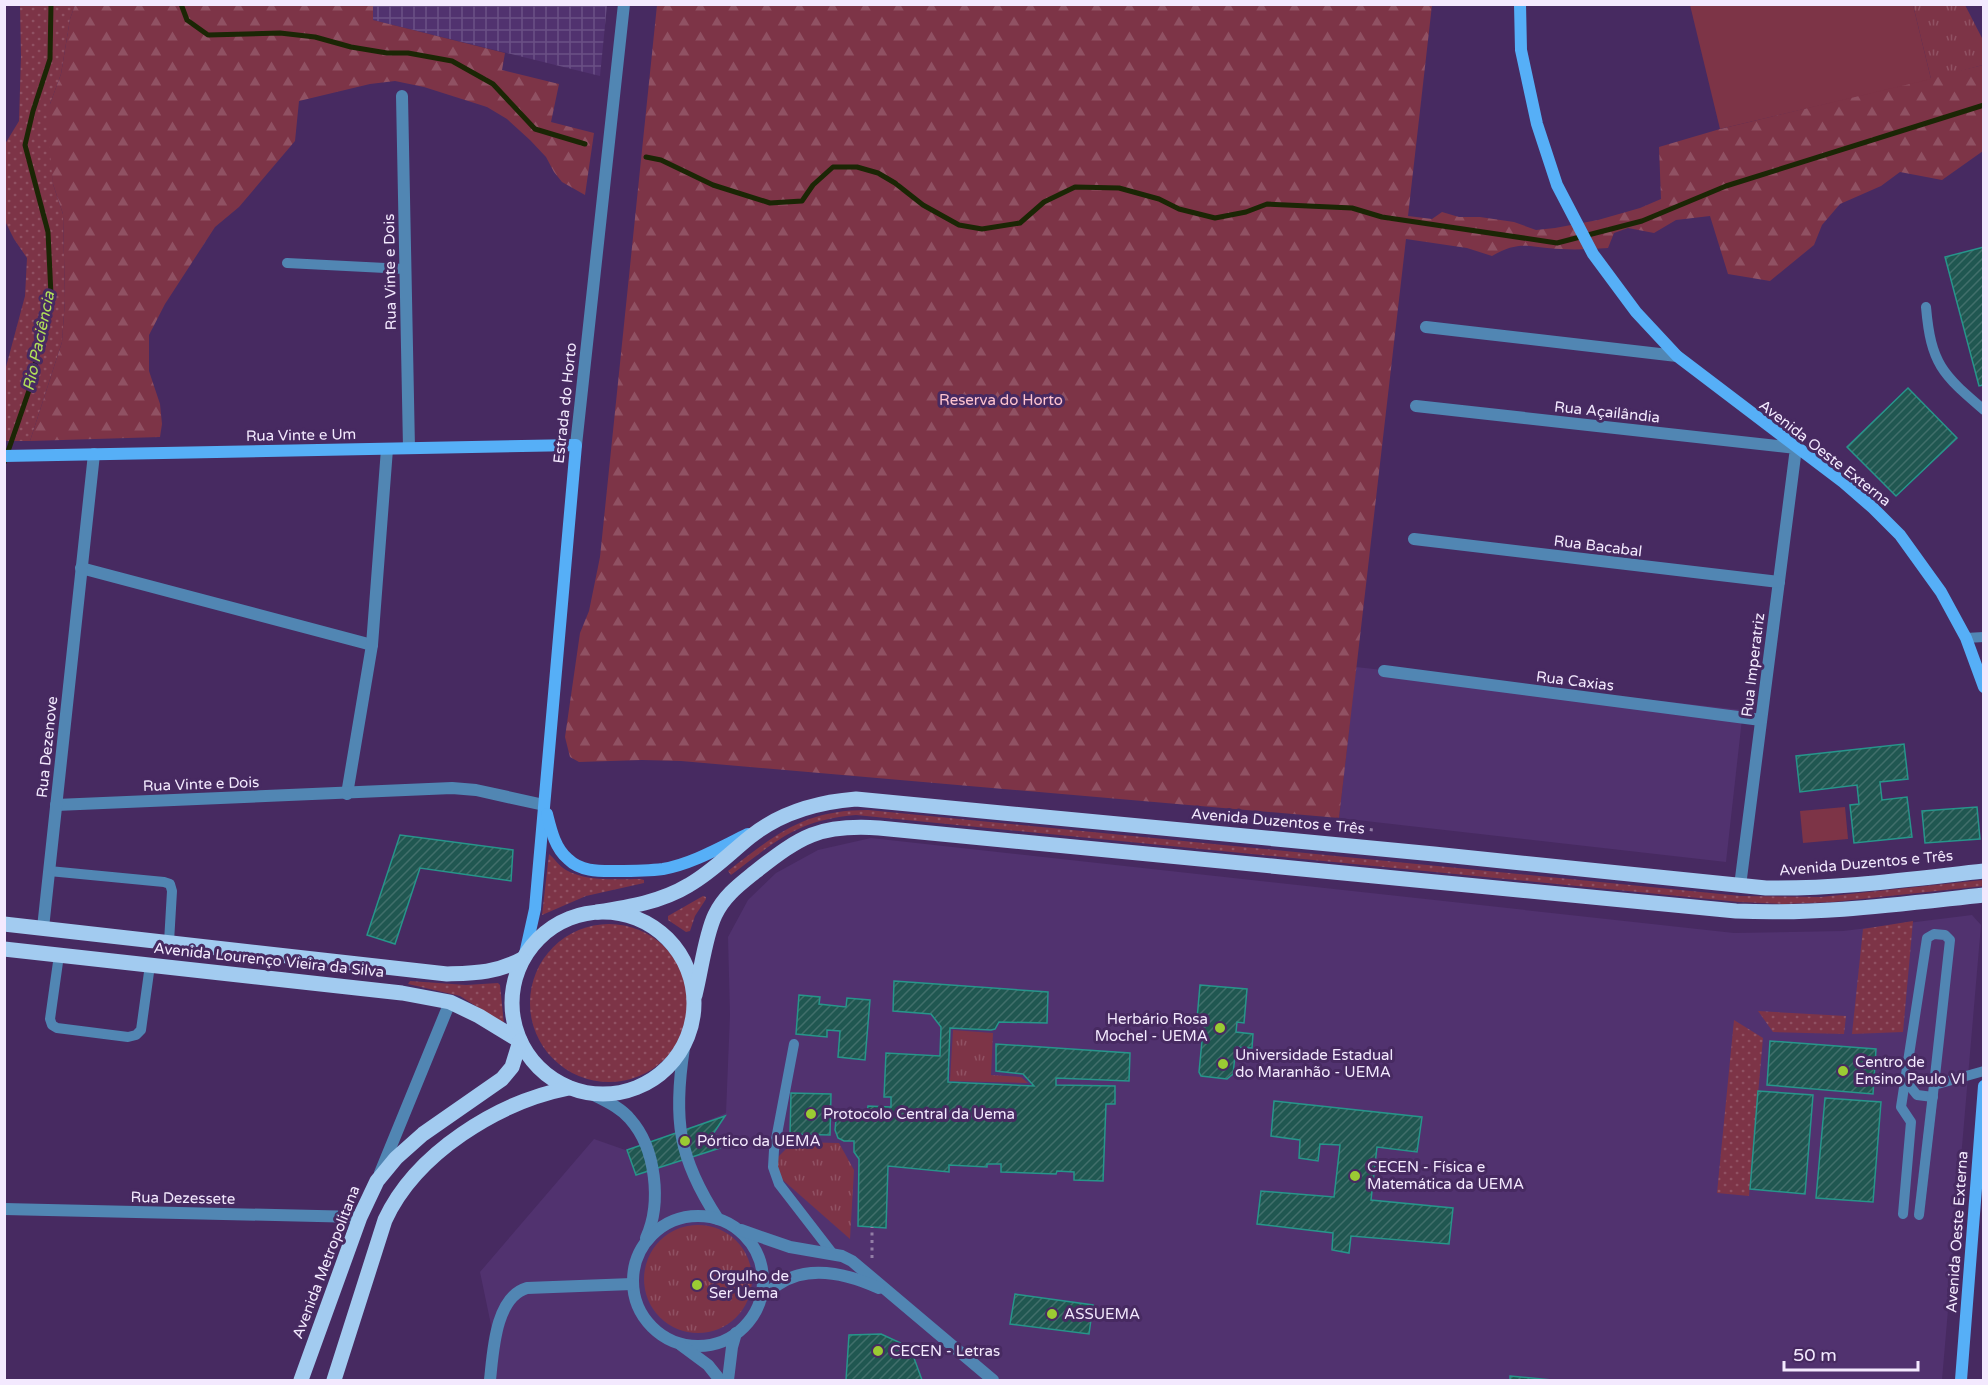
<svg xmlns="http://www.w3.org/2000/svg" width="1988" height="1385" viewBox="0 0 1988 1385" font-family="'Varela Round',sans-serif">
<defs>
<pattern id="industrial-grid" width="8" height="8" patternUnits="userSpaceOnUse" patternTransform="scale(1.5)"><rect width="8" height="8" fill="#51326f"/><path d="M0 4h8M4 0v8" fill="none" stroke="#6a5085"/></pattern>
<pattern id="grass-dots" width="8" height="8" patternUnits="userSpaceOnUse" patternTransform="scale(1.5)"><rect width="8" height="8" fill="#7d3447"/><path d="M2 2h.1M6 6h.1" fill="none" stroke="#905163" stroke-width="1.8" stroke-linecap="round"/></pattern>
<pattern id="forest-firs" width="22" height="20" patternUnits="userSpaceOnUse" patternTransform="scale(1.5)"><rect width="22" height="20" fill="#7d3447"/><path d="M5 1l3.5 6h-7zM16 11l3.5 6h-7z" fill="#905163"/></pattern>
<pattern id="park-tufts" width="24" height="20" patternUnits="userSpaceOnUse" patternTransform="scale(1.5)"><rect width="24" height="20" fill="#7d3447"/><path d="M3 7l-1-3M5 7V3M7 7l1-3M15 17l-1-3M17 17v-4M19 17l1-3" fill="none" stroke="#905163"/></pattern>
<pattern id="building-hatch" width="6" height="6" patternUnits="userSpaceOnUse" patternTransform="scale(1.5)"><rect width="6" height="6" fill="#205751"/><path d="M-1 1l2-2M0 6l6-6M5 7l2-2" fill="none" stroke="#416f6b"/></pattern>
</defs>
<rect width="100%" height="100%" fill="#472a61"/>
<g fill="#51326f">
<path d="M1356 667 1743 710 1726 862 1339 818Z"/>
<path d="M871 838 1734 933 1843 931 1972 915 1981 925 1942 1380H491L495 1344 480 1272 594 1139 631 1152 726 1113 730 1015 728 937 748 900 776 873 818 850Z"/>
</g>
<path fill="url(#industrial-grid)" d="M373 5H607L600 76 373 20Z"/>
<g fill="url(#grass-dots)">
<path d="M20 5H75L70 19 61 74 50 104 53 184 63 214 65 299 62 342 30 441H5L6 367 25 296 27 258 14 239 4 219 5 144 19 121 21 56Z"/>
<path d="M868 810 1741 896 1821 897 1983 880 1984 886 1833 902 1783 904 1739 902 856 815C797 820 776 841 731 875L728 871C776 834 804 810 868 810Z"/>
<path d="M549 854C555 859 559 866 566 870 587 882 618 879 641 879L644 880V883L586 896 542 915Z"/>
<path d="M703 896 706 897V899L695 916 690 931 686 932 668 920V916Z"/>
<path d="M1913 921 1903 1032 1852 1034 1863 929Z"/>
<circle cx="609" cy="1003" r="79"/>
<path d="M410 981 466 985 498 983 500 985 504 1024 460 996 408 984Z"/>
<path d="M1758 1011 1846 1016 1844 1034 1773 1032Z"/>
<path d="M1734 1020 1763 1038 1749 1196 1717 1193Z"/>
</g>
<g fill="url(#forest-firs)">
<path d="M75 5H373V20L505 53 502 70 559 84 551 122 594 133 585 195 562 182 554 172 546 157 530 140 507 119 487 107 424 87 395 81 370 84 299 101 295 141 239 207 215 227 165 304 149 335V371L160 404 162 424 160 437 30 441 62 342 65 299 63 214 53 184 47 122 50 104 61 74 70 19Z"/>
<path d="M657 5H1432L1408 216 1432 219 1442 212 1459 217H1480L1514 222 1536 230 1555 228 1598 220 1640 208 1661 199 1659 147 1720 129 1983 65V151L1942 180 1900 172 1881 186 1840 204 1822 225 1814 245 1770 281 1728 274 1710 216 1676 220 1654 233 1628 228 1614 233 1608 248C1593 249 1576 250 1561 249 1530 248 1521 239 1492 256L1467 248 1406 239 1339 818 681 761 642 760 579 762 570 757 565 737 580 633 589 611 600 557Z"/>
</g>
<g fill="url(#park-tufts)">
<path d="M1913 5H1965L1983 40V65L1931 79Z"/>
<path d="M953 1030 993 1033 991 1075 1021 1077 1028 1083 950 1081Z"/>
<path d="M793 1142 839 1143 854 1170 850 1239 768 1167Z"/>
<circle cx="698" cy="1279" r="54"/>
</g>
<g fill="#7d3447">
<path d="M1690 5H1913L1931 79 1720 129Z"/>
<path d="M1845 807 1848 839 1803 843 1800 811Z"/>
</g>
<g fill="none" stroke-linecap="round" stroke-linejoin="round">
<g stroke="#1b2605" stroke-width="5">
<path d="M181 4 187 20 208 35 280 33 315 37 351 47 387 53H408L452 61 493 84 535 129 585 144"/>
<path d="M646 157 661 160 713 185 770 203 802 201 813 185 833 167H857L878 173 895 183 923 205 959 225 982 229 1020 223 1044 202 1075 187 1119 188 1159 199 1179 209 1215 218 1246 212 1267 204 1352 208 1382 217 1557 243 1642 221 1726 186 1984 105"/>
<path d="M4 463 34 376 37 348 51 295 48 232 25 145 33 111 50 59 51 4"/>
</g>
</g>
<g fill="url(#building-hatch)" stroke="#27958b" stroke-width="1.5">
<path d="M1984 247V385L1979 386 1945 257Z"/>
<path d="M1908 388 1957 438 1896 496 1847 447Z"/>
<path d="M1904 744 1908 779 1880 782 1882 800 1907 797 1912 837 1854 843 1850 805 1859 804 1857 785 1800 792 1796 756Z"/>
<path d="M1977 807 1980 839 1925 843 1922 811Z"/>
<path d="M400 835 513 850 511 881 420 868 395 944 367 935Z"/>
<path d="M894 981 1048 992 1047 1023 999 1022 995 1029 991 1030 950 1028 948 1082 1034 1086 1023 1074 996 1071V1044L1130 1053 1129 1081 1056 1078V1085L1115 1086V1104H1106L1103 1181 1074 1180V1172L1057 1171 1056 1174 1001 1172V1164H987V1167L949 1165V1172L888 1166 886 1228 858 1226 859 1159 854 1152V1141H844L838 1138 835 1130 836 1120 846 1110 867 1113 868 1106 891 1107V1097H884L886 1053 940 1056 941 1027 931 1014 893 1011Z"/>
<path d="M1200 985 1247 989 1244 1023 1237 1022 1236 1032 1253 1034 1252 1048 1236 1047 1233 1074 1227 1079 1201 1076 1199 1072 1204 1020 1197 1019Z"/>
<path d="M799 995 820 997 819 1004 846 1007 847 998 870 1000 865 1060 838 1057 840 1031 827 1030V1037L796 1034Z"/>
<path d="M1770 1041 1876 1049 1873 1094 1767 1085Z"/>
<path d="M1758 1091 1813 1095 1805 1194 1750 1189Z"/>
<path d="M791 1093 831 1094 830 1135 790 1134Z"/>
<path d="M1825 1098 1881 1102 1873 1202 1816 1198Z"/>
<path d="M1274 1101 1422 1117 1417 1152 1377 1147 1371 1200 1453 1208 1449 1244 1351 1236 1349 1253 1332 1250 1333 1233 1257 1224 1261 1191 1334 1197 1340 1145 1320 1144 1318 1161 1299 1158 1300 1140 1271 1136Z"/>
<path d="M725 1116 713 1134 720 1148 636 1175 627 1150Z"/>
<path d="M1015 1294 1093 1305 1089 1334 1010 1324Z"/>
<path d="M881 1334 903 1344 914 1358 922 1380H846L849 1335Z"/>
<path d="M1510 1376 1552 1380H1510Z"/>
</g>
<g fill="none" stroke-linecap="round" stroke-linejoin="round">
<g stroke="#937ea6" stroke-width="3" stroke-dasharray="3 4.5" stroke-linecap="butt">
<path d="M1340 826 1373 830"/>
<path d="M872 1258V1227"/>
</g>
<g stroke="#5186b3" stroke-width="10">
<path d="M287 263 405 269"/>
<path d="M1926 307C1931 364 1942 374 1984 410"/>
<path d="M1966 638 1984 637"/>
<path d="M49 871 164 882 170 884 172 891 169 942"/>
<path d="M59 955 50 1019 52 1025 57 1028 128 1037 136 1035 141 1030 150 965"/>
<path d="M794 1044 774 1150 773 1167 779 1184 833 1254"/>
<path d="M1908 1077 1909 1085 1917 1095 1933 1097"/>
<path d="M1903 1214 1911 1122 1901 1107 1927 938 1934 934 1945 935 1950 940 1934 1085 1984 1071"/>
<path d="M1919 1215 1934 1085"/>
</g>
<g stroke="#5186b3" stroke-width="12">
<path d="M402 96 409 448"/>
<path d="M1426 327 1677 356"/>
<path d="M1416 406 1796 448 1740 886"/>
<path d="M576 445 624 4"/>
<path d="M1414 539 1779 582"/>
<path d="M81 568 372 645"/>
<path d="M1384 671 1761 720"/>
<path d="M347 794 372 645 387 449"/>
<path d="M56 805 452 788 476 790 544 805"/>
<path d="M43 928 94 454"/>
<path d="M684 1048C673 1119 678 1158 718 1219"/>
<path d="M592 1094C605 1101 620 1107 630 1119 656 1148 662 1203 646 1238"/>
<path d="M380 1173 450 1002"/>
<path d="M4 1209 360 1217"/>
<circle cx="698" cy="1281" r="65"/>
<path d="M741 1230 790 1247 842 1256 852 1261 993 1380"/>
<path d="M761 1298C767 1294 773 1288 779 1284 809 1264 848 1274 879 1288"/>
<path d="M681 1345 708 1365 720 1380"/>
<path d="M490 1380C493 1353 495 1297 527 1288L632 1284"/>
<path d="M728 1380 732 1347 736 1333"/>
</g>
<g stroke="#56aff7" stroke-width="12">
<path d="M1520 4 1521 50 1537 124 1557 185 1593 254 1636 312 1677 356 1843 482 1873 508 1900 535 1941 592 1966 638 1984 687"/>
<path d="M4 456 576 445 535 909 525 954"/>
<path d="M547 814C551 830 555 848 568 859 581 872 600 871 616 871 632 871 647 871 663 869 692 864 721 847 748 834"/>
<path d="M1961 1380 1984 1086"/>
</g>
<g stroke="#a2cbf0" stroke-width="15">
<circle cx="603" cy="1003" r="91"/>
<path d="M597 912C629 907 661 902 689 885 712 872 730 853 750 837 781 812 818 802 856 799L1434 854 1766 888C1839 889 1911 879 1984 871"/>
<path d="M4 924 447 974C475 973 496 973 522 959"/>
<path d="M4 949 402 993 450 1002 479 1016 520 1041"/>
<path d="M695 995C701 972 705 936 715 915 724 896 739 885 755 872 801 836 819 824 879 828L1736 911C1821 915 1900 904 1984 895"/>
<path d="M301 1380 360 1217 377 1181 396 1158 423 1134 502 1079 512 1067 520 1041"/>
<path d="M334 1380 385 1220C416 1153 498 1102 569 1088"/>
</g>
</g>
<g fill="#9bcb33" stroke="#472a61" stroke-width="2">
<circle cx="1220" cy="1028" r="6"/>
<circle cx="1223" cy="1064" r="6"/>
<circle cx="1843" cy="1071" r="6"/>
<circle cx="811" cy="1114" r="6"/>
<circle cx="685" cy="1141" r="6"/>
<circle cx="1355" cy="1176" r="6"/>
<circle cx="697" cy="1285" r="6"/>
<circle cx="1052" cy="1314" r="6"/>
<circle cx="878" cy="1351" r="6"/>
</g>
<g text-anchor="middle" stroke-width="6" stroke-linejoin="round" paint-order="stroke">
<g font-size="15" fill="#f3e9fe" stroke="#472a61">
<text transform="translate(390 272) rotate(-91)" y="5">Rua Vinte e Dois</text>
<text transform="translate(565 403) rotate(-84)" y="5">Estrada do Horto</text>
<text transform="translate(1607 412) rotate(6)" y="5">Rua Açailândia</text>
<text transform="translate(301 435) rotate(-1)" y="5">Rua Vinte e Um</text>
<text transform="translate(1825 453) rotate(38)" y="5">Avenida Oeste Externa</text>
<text transform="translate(1598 546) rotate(7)" y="5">Rua Bacabal</text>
<text transform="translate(1753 665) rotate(-83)" y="5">Rua Imperatriz</text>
<text transform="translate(1575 681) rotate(7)" y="5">Rua Caxias</text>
<text transform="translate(47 747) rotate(-84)" y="5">Rua Dezenove</text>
<text transform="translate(201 784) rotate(-2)" y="5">Rua Vinte e Dois</text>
<text transform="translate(1278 821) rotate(5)" y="5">Avenida Duzentos e Três</text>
<text transform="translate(1866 863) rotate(-5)" y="5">Avenida Duzentos e Três</text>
<text transform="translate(269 960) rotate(6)" y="5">Avenida Lourenço Vieira da Silva</text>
<text transform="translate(183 1198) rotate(1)" y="5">Rua Dezessete</text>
<text transform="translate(1957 1232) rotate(-86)" y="5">Avenida Oeste Externa</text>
<text transform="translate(326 1262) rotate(-69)" y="5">Avenida Metropolitana</text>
</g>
<g font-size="15" fill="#fec4cf" stroke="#472a61">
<text x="1001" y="405">Reserva do Horto</text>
</g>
<g font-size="15" fill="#f3e9fe" stroke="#472a61" text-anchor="start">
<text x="1208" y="1024" text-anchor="end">Herbário Rosa<tspan x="1208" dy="17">Mochel - UEMA</tspan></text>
<text x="1235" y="1060">Universidade Estadual<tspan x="1235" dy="17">do Maranhão - UEMA</tspan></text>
<text x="1855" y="1067">Centro de<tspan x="1855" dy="17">Ensino Paulo VI</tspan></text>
<text x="823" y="1119">Protocolo Central da Uema</text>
<text x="697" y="1146">Pórtico da UEMA</text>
<text x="1367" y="1172">CECEN - Física e<tspan x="1367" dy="17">Matemática da UEMA</tspan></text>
<text x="709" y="1281">Orgulho de<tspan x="709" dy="17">Ser Uema</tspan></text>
<text x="1064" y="1319">ASSUEMA</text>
<text x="890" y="1356">CECEN - Letras</text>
</g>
<g font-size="16" font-style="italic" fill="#b1e059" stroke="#472a61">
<text transform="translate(38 341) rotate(-78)" y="6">Rio Paciência</text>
</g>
</g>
<rect width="1988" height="1385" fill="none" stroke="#f3e9fe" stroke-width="12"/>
<path d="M1784 1361v9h134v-9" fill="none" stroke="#f3e9fe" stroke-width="3"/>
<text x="1793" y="1361" font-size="18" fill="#f3e9fe" stroke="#472a61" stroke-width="4.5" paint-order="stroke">50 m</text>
</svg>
